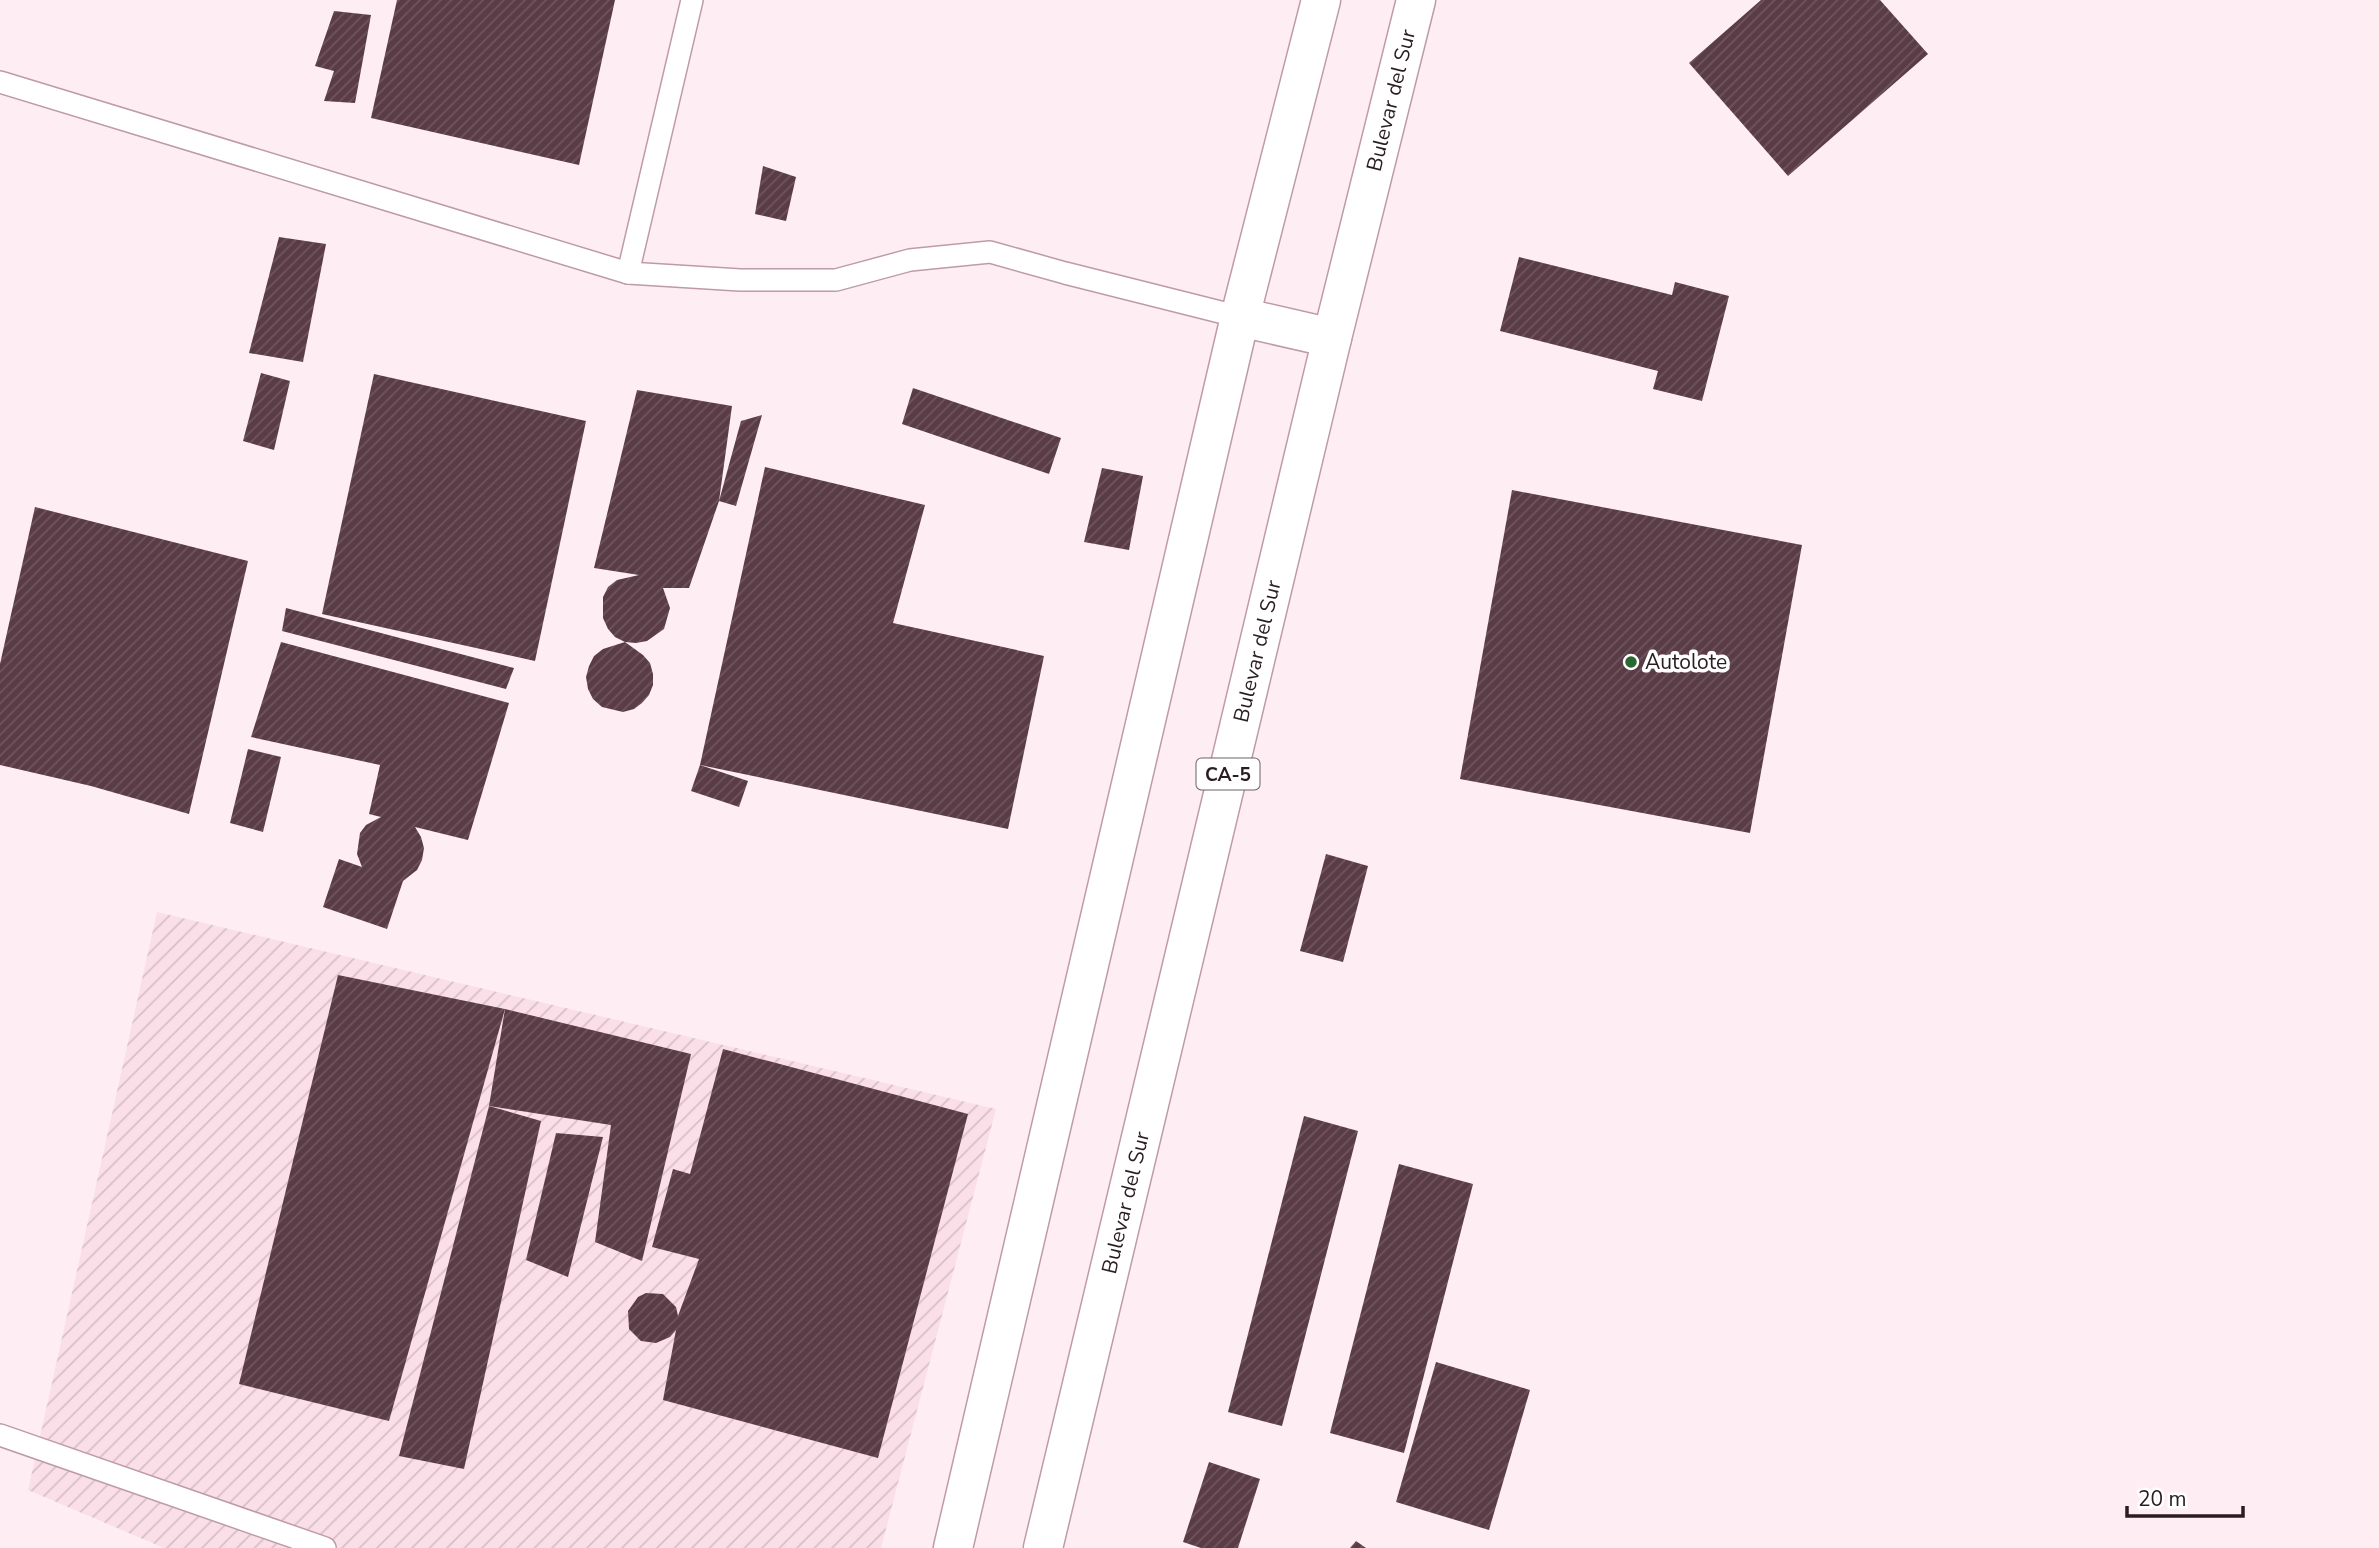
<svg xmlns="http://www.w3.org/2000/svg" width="2379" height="1548" viewBox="0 0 2379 1548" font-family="'Nunito Sans',sans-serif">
<defs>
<pattern id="industrial-furrows" width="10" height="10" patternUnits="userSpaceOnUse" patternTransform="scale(1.75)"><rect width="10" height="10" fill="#fbdfe8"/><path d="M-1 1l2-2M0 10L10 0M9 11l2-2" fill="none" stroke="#d7bfc7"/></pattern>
<pattern id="building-hatch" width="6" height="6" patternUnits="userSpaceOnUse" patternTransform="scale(1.75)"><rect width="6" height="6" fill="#5a3c47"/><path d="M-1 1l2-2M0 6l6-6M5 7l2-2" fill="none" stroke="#6e555e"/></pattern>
</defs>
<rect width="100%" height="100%" fill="#feeef3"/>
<path fill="url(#industrial-furrows)" d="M157 912 996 1109 881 1548H164L28 1490Z"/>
<g fill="url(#building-hatch)">
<path d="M397 0H615L579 165 371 118Z"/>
<path d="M1761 0H1880L1928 54 1788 176 1689 63Z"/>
<path d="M334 11 371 15 355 103 324 101 334 71 315 66Z"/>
<path d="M763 166 796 177 786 221 755 214Z"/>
<path d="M279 237 326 244 303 362 249 353Z"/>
<path d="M1519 257 1672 295 1675 282 1729 296 1702 401 1653 389 1658 371 1500 331Z"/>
<path d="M261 373 290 381 274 450 243 441Z"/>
<path d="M374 374 586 421 535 661 322 614Z"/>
<path d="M913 388 1061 438 1049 474 902 424Z"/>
<path d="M637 390 732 406 719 501 741 421 762 415 736 506 719 501 689 588H663L670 608 664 629 647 641 636 643 625 642 643 655 650 663 653 674V685L649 695 642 703 634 709 623 712 602 707 593 699 588 689 586 677 589 666 594 656 603 649 625 642 615 637 608 629 603 618V597L608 587 617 580 639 575 594 568Z"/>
<path d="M765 467 925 505 893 623 1044 656 1008 829 700 765Z"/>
<path d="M1102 468 1143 476 1129 550 1084 542Z"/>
<path d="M1512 490 1802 545 1750 833 1460 779Z"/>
<path d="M35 507 248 561 189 814 91 786 0 765V664Z"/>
<path d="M286 608 514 668 506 689 282 631Z"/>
<path d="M281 642 509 703 468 840 415 827 421 837 424 848 422 860 417 870 403 881 387 929 323 907 339 859 362 867 357 854 360 833 366 825 381 817 369 814 380 765 251 737Z"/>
<path d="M248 749 281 757 263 832 230 823Z"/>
<path d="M700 765 748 781 739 807 691 791Z"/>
<path d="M1326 854 1368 866 1343 962 1300 951Z"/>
<path d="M338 975 505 1009 389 1421 239 1384Z"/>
<path d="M505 1009 691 1054 642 1261 595 1242 611 1125 489 1106Z"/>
<path d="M723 1049 968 1114 878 1458 663 1400 676 1330 670 1337 656 1343 641 1341 629 1329 628 1311 638 1297 646 1293 663 1294 676 1307 678 1316 699 1259 652 1247 673 1169 690 1174Z"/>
<path d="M489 1106 541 1121 464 1469 399 1456Z"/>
<path d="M1304 1116 1358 1131 1282 1426 1228 1412Z"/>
<path d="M556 1133 603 1137 568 1277 526 1260Z"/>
<path d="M1399 1164 1473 1184 1404 1453 1330 1433Z"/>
<path d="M1436 1362 1530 1390 1489 1530 1396 1502Z"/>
<path d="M1209 1462 1260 1479 1238 1548H1201L1183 1542Z"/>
<path d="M1356 1541 1366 1548H1350Z"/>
</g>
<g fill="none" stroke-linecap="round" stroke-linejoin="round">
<g stroke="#be9ba6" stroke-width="24">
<g id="service">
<path d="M0 82 628 273 740 280H836L910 260 990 252 1065 273 1240 317"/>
<path d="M628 273 692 0"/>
<path d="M0 1435 325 1548"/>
</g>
</g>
<g stroke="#be9ba6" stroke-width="41">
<g id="trunk">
<path d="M1240 317 1332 338"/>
<path d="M953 1548 1240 317 1321 0"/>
<path id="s1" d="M1043 1548 1332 338 1416 0"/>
</g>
</g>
<use href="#service" stroke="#fff" stroke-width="21"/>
<use href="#trunk" stroke="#fff" stroke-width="38"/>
</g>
<circle fill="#296932" stroke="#fff" stroke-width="2.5" cx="1631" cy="662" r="7"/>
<g text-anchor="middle" stroke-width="7" stroke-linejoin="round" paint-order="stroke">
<rect fill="#fff" stroke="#6a6164" stroke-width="2" x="1196.5" y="758.5" width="63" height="31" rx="5"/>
<g font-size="19" font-weight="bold" fill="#2a1d21">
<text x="1228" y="781">CA-5</text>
</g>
<g font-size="21" fill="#2a1d21" stroke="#fff">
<text dy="7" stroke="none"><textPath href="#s1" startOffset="1489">Bulevar del Sur</textPath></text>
<text dy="7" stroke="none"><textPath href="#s1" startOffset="922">Bulevar del Sur</textPath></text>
<text dy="7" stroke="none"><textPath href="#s1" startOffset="355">Bulevar del Sur</textPath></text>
</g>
<g font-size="21" fill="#2a1d21" stroke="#fff" text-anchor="start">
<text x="1645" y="669">Autolote</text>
</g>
</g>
<path d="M2127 1506v10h116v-10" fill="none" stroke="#2a1d21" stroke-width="3.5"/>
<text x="2138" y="1506" font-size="21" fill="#2a1d21" stroke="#ffffff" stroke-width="5" paint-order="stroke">20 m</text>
</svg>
